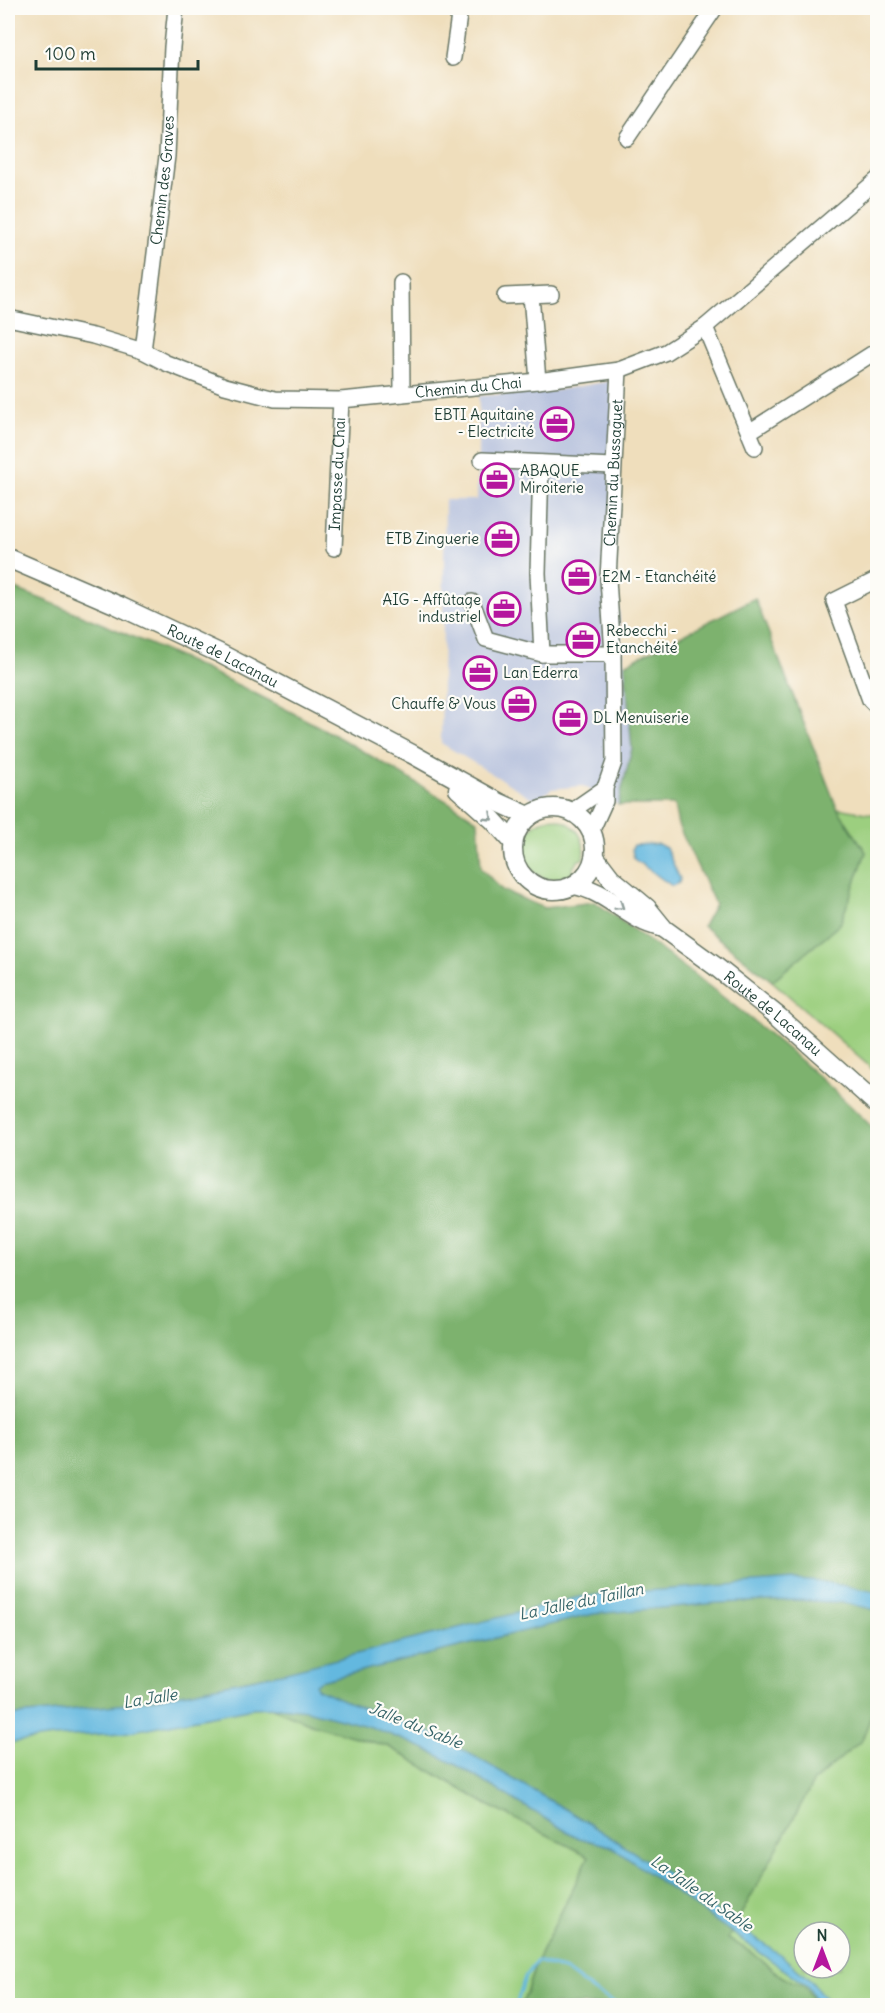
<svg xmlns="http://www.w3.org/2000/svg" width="885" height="2013" viewBox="0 0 885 2013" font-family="Delius,sans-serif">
<rect width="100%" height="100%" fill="#fdfcf7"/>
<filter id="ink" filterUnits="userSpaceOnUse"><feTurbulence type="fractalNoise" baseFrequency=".0167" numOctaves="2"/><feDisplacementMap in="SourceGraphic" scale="12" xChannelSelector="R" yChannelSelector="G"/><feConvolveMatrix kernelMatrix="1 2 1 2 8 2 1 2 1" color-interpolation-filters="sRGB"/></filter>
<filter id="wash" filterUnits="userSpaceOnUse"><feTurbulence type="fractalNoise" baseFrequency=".008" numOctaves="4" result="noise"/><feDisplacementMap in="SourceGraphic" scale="24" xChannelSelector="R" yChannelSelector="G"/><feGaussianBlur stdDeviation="1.35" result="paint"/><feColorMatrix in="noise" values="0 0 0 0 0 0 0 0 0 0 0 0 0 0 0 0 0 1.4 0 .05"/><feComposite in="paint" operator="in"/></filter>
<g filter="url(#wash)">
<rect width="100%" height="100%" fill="#efdebc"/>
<path fill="#bac4de" d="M622 379 616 580 632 749 618 805 583 786 551 789 537 801 441 743 445 500H477L479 396 552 391Z"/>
<g fill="#9ccf7f" stroke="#5e865a" stroke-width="1.5" fill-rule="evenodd">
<path d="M837 808 877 815V1073L772 981 840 924 866 852Z"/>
<path d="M553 818C575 822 587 837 583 859L579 860 572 869 573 873C528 901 497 828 553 818Z"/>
<path d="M253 1700 314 1725 390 1747 488 1805 589 1856 537 1960 522 2005H8V1736Z"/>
<path d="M877 1701V2005H818L804 1986 782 1977 755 1955 728 1938 814 1781 862 1740ZM804 1932H840V1968H804Z"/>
</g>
<g fill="#7db26e" stroke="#4e7851" stroke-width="1.5">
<path d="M8 586C112 626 216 671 314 724 362 749 408 779 455 806L478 821 481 868 502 890 544 908 595 902C694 973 792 1046 877 1132V1701L862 1740 814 1781 728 1938 755 1955 782 1977 804 1986 818 2005H522L537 1961 589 1856 488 1805 390 1747 314 1725 253 1700 8 1736Z"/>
<path d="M755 598 837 808 866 852 840 924 772 981 703 926 715 904 678 825 674 805H618L632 749 625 664Z"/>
</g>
<g fill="#63b8df" stroke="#417a8a" stroke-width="1.5">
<path d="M658 844 666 848 680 879 679 883 672 886 634 859 632 849 634 845Z"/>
<path d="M795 1580 825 1582 877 1592V1610L845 1603 796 1600 718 1603 594 1614 320 1681 315 1684 316 1688 343 1700 441 1737 577 1816 671 1876 720 1914 781 1955 811 1981 831 2005H820L807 1986 610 1846 579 1838 566 1831 458 1766 426 1749 371 1727 306 1710 281 1707 253 1708 123 1733 54 1737 8 1743V1716L127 1704 286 1672 579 1597 618 1593Z"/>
</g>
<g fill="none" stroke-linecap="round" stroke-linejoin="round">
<path stroke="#63b8df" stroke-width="3" d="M516 2006 525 1977 537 1961 566 1971 595 1992 621 2006"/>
</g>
</g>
<g filter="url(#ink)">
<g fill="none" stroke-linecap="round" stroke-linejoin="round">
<g stroke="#687564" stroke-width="18">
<g id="minor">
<path d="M453 58 460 8"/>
<path d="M627 138 715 8"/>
<path d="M401 282 402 394"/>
<path d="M531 295 538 381"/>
<path d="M505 296 551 294"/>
<path id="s1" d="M8 318 93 336 143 351 166 363 225 386 275 399 341 400 538 381 619 370 666 352 705 327 878 179"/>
<path d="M705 327 755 447"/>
<path id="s2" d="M143 351 167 156 172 47 176 8"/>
<path d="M749 432 878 350"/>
<path d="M482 460 613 466"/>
<path d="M541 463 538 573 542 654"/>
<path id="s3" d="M334 548 341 400"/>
<path d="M878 579 834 601 870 700 878 708"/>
<path d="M472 602 486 639 542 654H613"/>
<path d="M574 813 579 806 605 788"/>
<path id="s4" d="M591 832 605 801V788L614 762 613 654 608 579 619 370"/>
</g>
</g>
<g stroke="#687564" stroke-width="21">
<g id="major">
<path id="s5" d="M8 558 117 605 219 653 412 754 500 803 529 816"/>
<path d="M458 789 493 820 513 842"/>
<circle cx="554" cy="849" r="41"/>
<path id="s6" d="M595 857 611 878 647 908 664 929 715 966 779 1017 878 1105"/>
<path d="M574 885C601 890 618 908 641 920 648 924 656 926 663 928"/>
</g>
</g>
<use href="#minor" stroke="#fff" stroke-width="15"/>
<use href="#major" stroke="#fff" stroke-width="18"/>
</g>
<defs><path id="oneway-chevron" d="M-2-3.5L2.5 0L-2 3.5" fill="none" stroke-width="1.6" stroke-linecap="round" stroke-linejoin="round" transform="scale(1.5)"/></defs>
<g stroke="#8f9e9a">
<use href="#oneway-chevron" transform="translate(489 817) rotate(43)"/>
<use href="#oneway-chevron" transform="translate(620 906) rotate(34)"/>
</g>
</g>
<defs>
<g id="office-ring" transform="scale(1.725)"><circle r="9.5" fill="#fdfcf7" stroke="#b5179e" stroke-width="1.5"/><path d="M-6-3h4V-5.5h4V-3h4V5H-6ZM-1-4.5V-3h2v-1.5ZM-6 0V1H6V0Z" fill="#b5179e"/></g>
</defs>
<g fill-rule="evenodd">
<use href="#office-ring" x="557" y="424"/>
<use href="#office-ring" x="497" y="480"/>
<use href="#office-ring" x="502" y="539"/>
<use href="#office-ring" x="579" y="577"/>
<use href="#office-ring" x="504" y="609"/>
<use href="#office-ring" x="583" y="640"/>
<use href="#office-ring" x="480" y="673"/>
<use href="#office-ring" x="519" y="704"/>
<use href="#office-ring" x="570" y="718"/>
</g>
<g text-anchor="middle" stroke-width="4.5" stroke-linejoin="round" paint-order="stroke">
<g font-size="15" fill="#1f3d34" stroke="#fdfcf7">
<text dy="5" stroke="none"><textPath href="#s2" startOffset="172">Chemin des Graves</textPath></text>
<text dy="5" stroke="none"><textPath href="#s1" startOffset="474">Chemin du Chai</textPath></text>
<text dy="5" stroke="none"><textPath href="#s4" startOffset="364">Chemin du Bussaguet</textPath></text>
<text dy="5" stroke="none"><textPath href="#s3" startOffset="74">Impasse du Chai</textPath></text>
<text dy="5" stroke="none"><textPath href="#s5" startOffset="236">Route de Lacanau</textPath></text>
<text dy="5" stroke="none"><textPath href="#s6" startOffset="238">Route de Lacanau</textPath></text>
</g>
<g font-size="15" fill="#1f3d34" stroke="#fdfcf7" text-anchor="start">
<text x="534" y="420" text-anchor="end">EBTI Aquitaine<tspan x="534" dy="17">- Electricité</tspan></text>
<text x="520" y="476">ABAQUE<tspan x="520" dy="17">Miroiterie</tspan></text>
<text x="479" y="544" text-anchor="end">ETB Zinguerie</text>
<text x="602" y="582">E2M - Etanchéité</text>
<text x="481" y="605" text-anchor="end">AIG - Affûtage<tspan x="481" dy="17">industriel</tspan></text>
<text x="606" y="636">Rebecchi -<tspan x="606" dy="17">Etanchéité</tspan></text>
<text x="503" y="678">Lan Ederra</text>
<text x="496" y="709" text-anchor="end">Chauffe &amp; Vous</text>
<text x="593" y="723">DL Menuiserie</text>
</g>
<g font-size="16" font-style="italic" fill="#336267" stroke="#fdfcf7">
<text transform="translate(581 1601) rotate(-12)" y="6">La Jalle du Taillan</text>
<text transform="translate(150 1698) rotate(-9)" y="6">La Jalle</text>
<text transform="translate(416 1725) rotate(22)" y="6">Jalle du Sable</text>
<text transform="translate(702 1893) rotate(35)" y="6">La Jalle du Sable</text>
</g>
</g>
<rect width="885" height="2013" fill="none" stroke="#fdfcf7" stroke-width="30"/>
<g transform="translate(822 1950)"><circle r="28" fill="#fdfcf7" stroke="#a4b0a9" stroke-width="1.5"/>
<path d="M0-4.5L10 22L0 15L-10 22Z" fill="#b5179e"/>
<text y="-9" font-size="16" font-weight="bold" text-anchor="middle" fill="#1f3d34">N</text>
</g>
<path d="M36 60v9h162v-9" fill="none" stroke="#1f3d34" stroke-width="3"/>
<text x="45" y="60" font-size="18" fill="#1f3d34" stroke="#fdfcf7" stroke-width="4.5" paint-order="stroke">100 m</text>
</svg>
